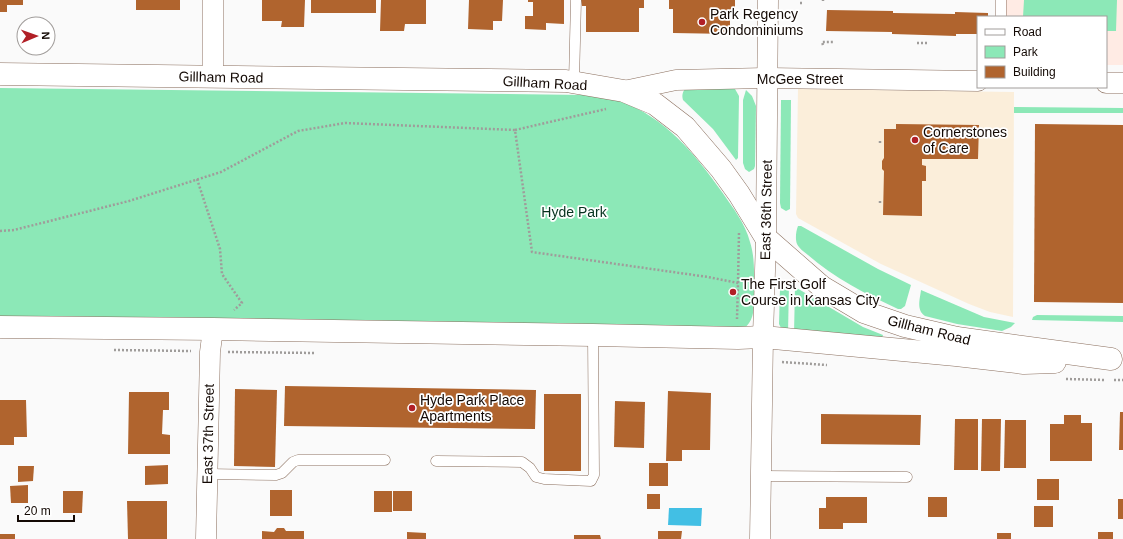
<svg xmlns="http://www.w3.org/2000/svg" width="1123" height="539" viewBox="0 0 1123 539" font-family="Helvetica,sans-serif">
<rect width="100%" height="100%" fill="#fafafa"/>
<path fill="#fbeeda" d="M798 89 1014 92 1013 317 990 312 969 304 881 264 798 218 796 214Z"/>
<path fill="#ffebe4" d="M1004 0H1123V65H1106V17H1004Z"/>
<g fill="#8ce8b7">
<path d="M1024 0H1117L1116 31H1106V17H1023Z"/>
<path d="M0 88 584 95C595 97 609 97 620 101 666 118 694 153 722 192 733 208 745 223 750 242 755 257 754 274 754 290 754 303 756 321 743 329L0 322Z"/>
<path d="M685 89H735L739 96 738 158 736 160 713 129 683 100C682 96 682 93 685 89Z"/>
<path d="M746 90 752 96 756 106 755 166 754 169 749 172 745 169 743 163V100Z"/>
<path d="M781 100H791L790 209 786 211 781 208 780 203Z"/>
<path d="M1014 107 1123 108V113H1014Z"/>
<path d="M798 226H801L878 269 911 285 905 306 901 309H898C866 294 834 278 808 255 804 252 799 248 797 244 795 239 796 231 798 226Z"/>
<path d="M785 284H789L788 333 782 330 779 324 780 289 782 285Z"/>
<path d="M795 287 863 327 883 335 881 341 794 334Z"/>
<path d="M921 290 984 317 1015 323 1011 327 1002 331 957 324 925 316C916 310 920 299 921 290Z"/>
<path d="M1037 315 1123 316V322L1032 320 1033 317Z"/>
</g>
<path fill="#42bfe4" d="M669 508H702L701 526 668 525Z"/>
<g fill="#b0642e">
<path d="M0 0H23V5H7V12H0Z"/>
<rect x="136" y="0" width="44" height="10"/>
<path d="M262 0H305L304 27H281L282 21H262Z"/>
<rect x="311" y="0" width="65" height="13"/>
<path d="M381 0H426V24H405L404 31H380Z"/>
<path d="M469 0H503L502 21H493V30L468 29Z"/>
<path d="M528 0H564V24L546 23V30L525 29V16H533V2H528Z"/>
<path d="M581 0H644V8H639V32H586V6H582Z"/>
<path d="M669 0H735V11H730V34L673 33V9H669Z"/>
<path d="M827 10 893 11V13L955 14V12L988 13V17H978V34H956V36L892 34V32L826 31Z"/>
<path d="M896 124 979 125 978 159H922V165L926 166V181H922V216L883 215 884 171 882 169V161L884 158V129H896Z"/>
<path d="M1035 124 1123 125V303L1034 302Z"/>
<path d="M285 386 536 390 535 429 284 426Z"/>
<path d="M235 389 277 390 275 467 234 466Z"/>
<path d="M668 391 711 393 710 450H682V461H666Z"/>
<path d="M129 392H169V410H163L162 434 170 435V454H128Z"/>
<rect x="544" y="394" width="37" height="77"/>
<path d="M0 400H26L27 437H14V445H0Z"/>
<path d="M615 401 645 402 644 448 614 447Z"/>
<path d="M1120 412H1123V450H1119Z"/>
<path d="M821 414 921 415 920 445 821 444Z"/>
<path d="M1064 415H1081V423H1092V461H1050V424H1064Z"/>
<path d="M955 419H978V470H954Z"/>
<path d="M982 419H1001L1000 471H981Z"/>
<path d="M1005 420H1026V468H1004Z"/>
<rect x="649" y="463" width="19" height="23"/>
<path d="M168 465V484L145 485V466Z"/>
<path d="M18 466H34L33 481 18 482Z"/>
<rect x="1037" y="479" width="22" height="21"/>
<path d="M28 485V503H11L10 486Z"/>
<rect x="270" y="490" width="22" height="26"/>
<path d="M63 491H83L82 513H63Z"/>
<rect x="374" y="491" width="18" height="21"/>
<rect x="393" y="491" width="19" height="20"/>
<rect x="647" y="494" width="13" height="15"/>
<path d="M826 497H867V523H843V529H819V508H826Z"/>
<rect x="928" y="497" width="19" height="20"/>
<rect x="1118" y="499" width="5" height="20"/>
<path d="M127 501H167V539H128Z"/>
<rect x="1034" y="506" width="19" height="21"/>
<path d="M277 528H284L286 531H304V539H262V531L274 532Z"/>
<path d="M658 531H682L681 539H658Z"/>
<path d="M407 532 426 533V539H407Z"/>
<rect x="1098" y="532" width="15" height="7"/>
<rect x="997" y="533" width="14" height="6"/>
<rect x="0" y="534" width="15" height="5"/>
<path d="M574 535H600L601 539H574Z"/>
</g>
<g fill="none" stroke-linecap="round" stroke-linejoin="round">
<g stroke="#8b6f5e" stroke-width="11">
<g id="service">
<path d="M1001 17V0"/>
<path d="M574 82 576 0"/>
<path d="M436 461 522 462 530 468 536 477 544 479 591 481 594 475 593 335"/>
<path d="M207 474 276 475 282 473 293 462 298 460H385"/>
<path d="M761 476 907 477"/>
</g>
</g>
<g stroke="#8b6f5e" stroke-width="21">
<g id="minor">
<path d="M213 77V0"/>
<path d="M1106 83H1123"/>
<path d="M624 91 676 80 768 78 978 81"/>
<path d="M206 539 210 352 213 329"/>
<path d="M760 539 763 337 766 238 768 0"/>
</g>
</g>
<g stroke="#8b6f5e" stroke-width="23">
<g id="secondary">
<path d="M0 74 566 81 624 91 655 104 685 127 721 169 739 194 766 238 822 287 864 312 905 326 957 338 1111 359"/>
<path d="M0 327 213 329 593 335 738 338 763 337 956 355 1024 363 1055 362"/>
</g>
</g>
<g stroke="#9f9c9a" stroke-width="2.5" stroke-dasharray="2 2" stroke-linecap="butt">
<path d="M823 1V0"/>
<path d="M800 3H804"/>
<path d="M917 43H929"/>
<path d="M823 45 822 42H833"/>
<path d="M515 130 606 109"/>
<path d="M880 143V141"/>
<path d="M197 179 220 249 222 274 242 303 234 310"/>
<path d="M880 201V204"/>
<path d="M0 231 14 230 129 201 221 172 298 131 345 123 515 130 532 252 708 277 738 283 737 319"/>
<path d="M738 283 739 233"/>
<path d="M114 350 191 351"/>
<path d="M228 352 315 353"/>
<path d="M782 362 827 365"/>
<path d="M1066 379 1105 380"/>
<path d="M1114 380H1123"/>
</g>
<use href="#service" stroke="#fff" stroke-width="10"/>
<use href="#minor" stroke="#fff" stroke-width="20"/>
<use href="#secondary" stroke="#fff" stroke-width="22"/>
</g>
<g fill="#b11f26" stroke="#fff" stroke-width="1.5">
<circle cx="702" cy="22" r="4"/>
<circle cx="915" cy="140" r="4"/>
<circle cx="733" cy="292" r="4"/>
<circle cx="412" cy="408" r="4"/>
</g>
<g text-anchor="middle" stroke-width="3.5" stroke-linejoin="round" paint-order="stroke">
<g font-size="14" fill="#130904" stroke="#fff" text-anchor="start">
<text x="710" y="19">Park Regency<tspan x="710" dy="16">Condominiums</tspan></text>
<text x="923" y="137">Cornerstones<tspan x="923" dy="16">of Care</tspan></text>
<text x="741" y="289">The First Golf<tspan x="741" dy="16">Course in Kansas City</tspan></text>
<text x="420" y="405">Hyde Park Place<tspan x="420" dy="16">Apartments</tspan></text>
</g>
<g font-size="14" fill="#130904" stroke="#fff">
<text transform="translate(221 77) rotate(1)" y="5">Gillham Road</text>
<text x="800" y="84">McGee Street</text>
<text transform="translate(545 83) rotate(3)" y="5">Gillham Road</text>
<text transform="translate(766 210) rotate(-89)" y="5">East 36th Street</text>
<text transform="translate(929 330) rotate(14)" y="5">Gillham Road</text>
<text transform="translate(208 434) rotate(-89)" y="5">East 37th Street</text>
</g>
<g font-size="14" fill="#05321e" stroke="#fff">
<text x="574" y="217">Hyde Park</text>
</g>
</g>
<rect x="977" y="16" width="130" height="72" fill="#ffffff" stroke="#a19d9b"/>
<rect x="985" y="29" width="20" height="6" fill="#ffffff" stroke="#a19d9b"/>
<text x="1013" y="36" font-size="12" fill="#130904">Road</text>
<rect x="985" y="46" width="20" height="12" fill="#8ce8b7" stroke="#a19d9b"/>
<text x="1013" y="56" font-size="12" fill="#130904">Park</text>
<rect x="985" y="66" width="20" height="12" fill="#b0642e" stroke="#a19d9b"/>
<text x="1013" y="76" font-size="12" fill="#130904">Building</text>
<g transform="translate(36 36) rotate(88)"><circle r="19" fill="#ffffff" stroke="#a19d9b"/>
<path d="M0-3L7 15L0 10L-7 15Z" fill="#b11f26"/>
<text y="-6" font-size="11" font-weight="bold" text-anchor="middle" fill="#130904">N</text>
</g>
<path d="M18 515v6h56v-6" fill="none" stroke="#130904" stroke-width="2"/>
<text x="24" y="515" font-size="12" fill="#130904" stroke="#ffffff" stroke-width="3" paint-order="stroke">20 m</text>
</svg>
